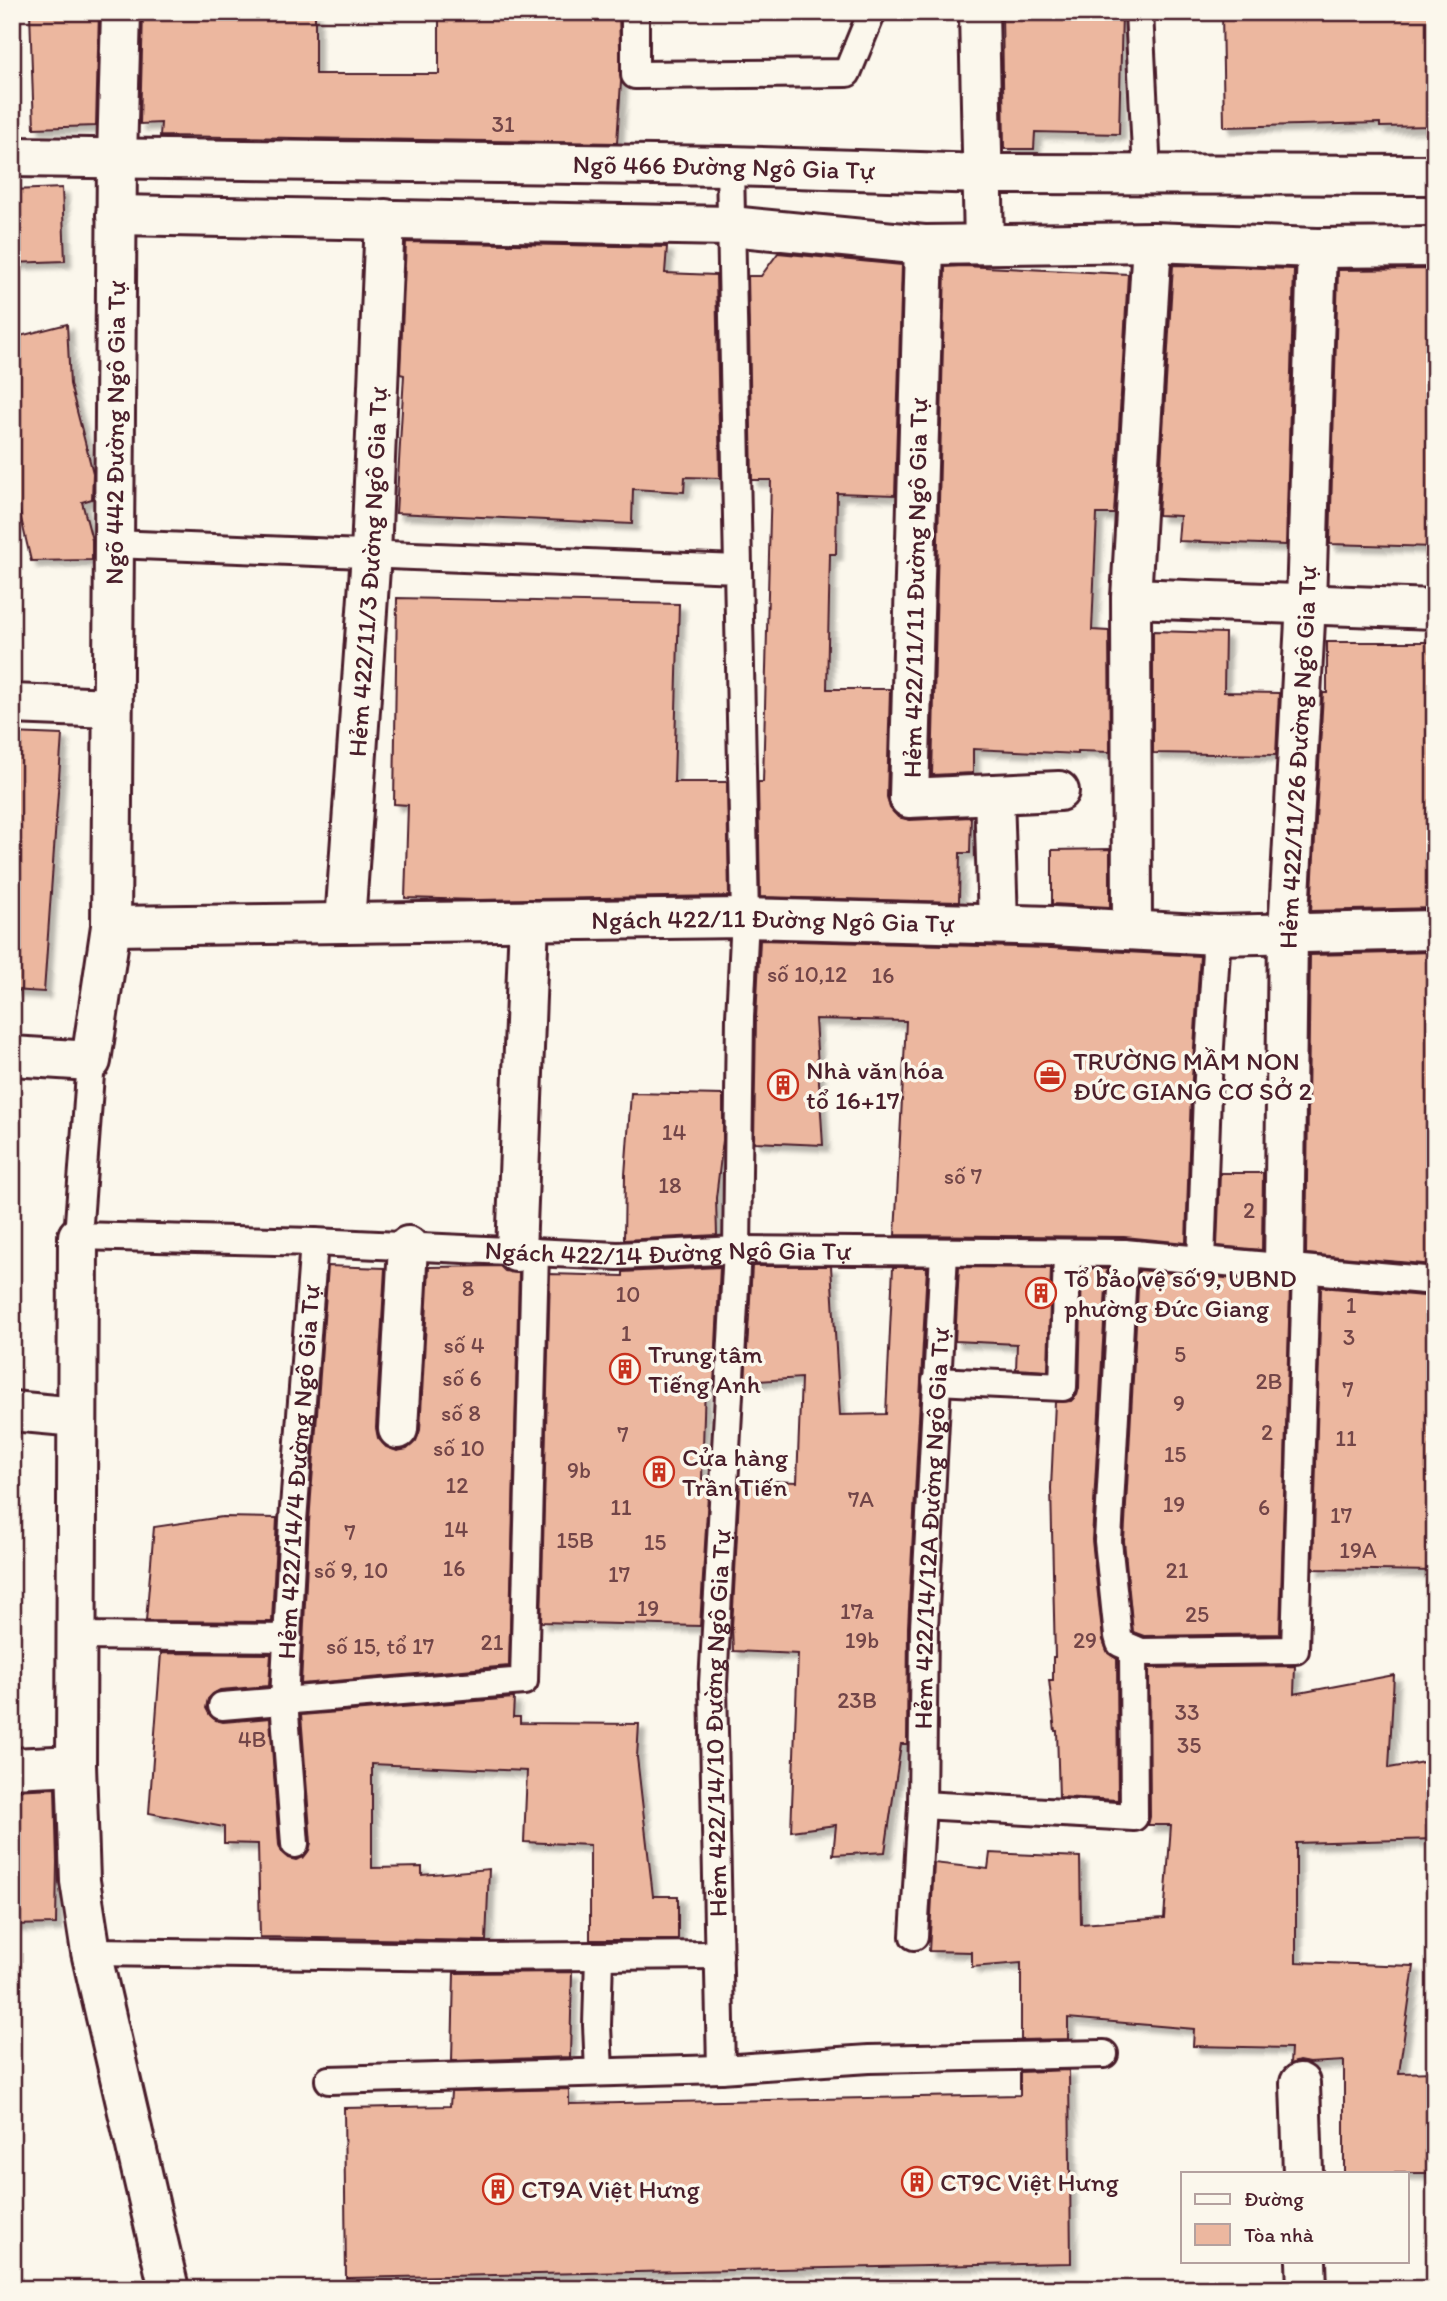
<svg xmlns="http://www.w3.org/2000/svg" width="1447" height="2301" viewBox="0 0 1447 2301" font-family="Itim,sans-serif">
<defs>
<filter id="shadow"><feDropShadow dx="6" dy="6" stdDeviation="2" flood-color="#0004"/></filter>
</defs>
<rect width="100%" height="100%" fill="#fbf7ec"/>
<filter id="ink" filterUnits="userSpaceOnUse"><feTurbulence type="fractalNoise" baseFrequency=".0143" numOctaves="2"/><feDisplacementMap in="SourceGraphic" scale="14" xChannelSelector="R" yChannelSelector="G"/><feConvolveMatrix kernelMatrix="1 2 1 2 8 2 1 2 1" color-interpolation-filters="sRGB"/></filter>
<g filter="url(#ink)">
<g fill="#ecb79f" stroke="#4a1f2b" stroke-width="2" filter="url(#shadow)">
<path d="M30 12H99L96 126 34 128Z"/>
<path d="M143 12H315V74H439V12H619L621 82 617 143 160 136 161 123 140 124Z"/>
<path d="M1002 12H1122L1119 134 1035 132 1034 149H1004Z"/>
<path d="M1222 12H1435V126L1380 127V123L1224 127Z"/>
<path d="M62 188 65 261 12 263V190Z"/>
<path d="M406 242 667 247 665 273 716 275 720 478 685 477 684 492 633 489 632 524 396 513 404 375 400 374Z"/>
<path d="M778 253 902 265 895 495 837 493 836 554H830L827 689H890L887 797 890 808 898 817 910 820 971 817 970 853H960L959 902 760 897 758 782H763L771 480H752L748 276H761Z"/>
<path d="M1173 265 1294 269 1286 545 1178 541 1180 516 1158 515Z"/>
<path d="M963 266 1128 274 1114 514H1097L1092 630 1109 631 1110 752 1078 751V754L973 749V773L932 775 945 267Z"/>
<path d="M1435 269V547L1330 544 1338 270Z"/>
<path d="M67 324 70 384 93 473 92 499 82 502 92 540V560L31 561 12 480V338Z"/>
<path d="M397 598 679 604 674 782H727L729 896 477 900 405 898 408 805 394 804Z"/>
<path d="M1153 631 1225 633 1224 692 1279 693 1276 755 1153 753Z"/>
<path d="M1327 642H1435V908L1311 911 1323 693H1327Z"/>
<path d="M12 733 62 735 44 992 12 990Z"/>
<path d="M1110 849V907L1052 904V850Z"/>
<path d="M760 940 1051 948 1200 956 1191 1093 1186 1243 1124 1237 895 1235 906 1021 815 1019 823 1145 754 1142 756 1018Z"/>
<path d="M1435 952V1265L1306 1254 1310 955Z"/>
<path d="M631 1093 723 1095V1140L716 1198 717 1235 624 1240 625 1175Z"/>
<path d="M1220 1173H1263L1262 1250 1217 1246Z"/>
<path d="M328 1266 385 1268 376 1428 378 1438 386 1447 397 1451 407 1449 416 1441 420 1430 429 1267 500 1266 505 1271 519 1273 509 1666 301 1684 309 1522Z"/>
<path d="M752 1266H831L840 1415 886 1414 893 1267H927L908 1627 907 1744H901L885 1852 833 1855 836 1825 791 1831 798 1654 733 1651 732 1627 740 1480 797 1482 801 1378 745 1382Z"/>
<path d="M720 1267 714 1384H705L702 1479H709L700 1626 541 1622 550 1274 623 1276V1272Z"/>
<path d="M959 1267 1051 1268 1048 1371 1016 1369 1017 1344 955 1341Z"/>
<path d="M1082 1268 1107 1269 1092 1540 1103 1640 1108 1653 1117 1659 1118 1800 1059 1797 1057 1731H1055L1049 1680H1053V1657H1055L1051 1488 1055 1402 1071 1401 1077 1395 1079 1388Z"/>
<path d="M1139 1270 1268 1282 1273 1287 1283 1290 1290 1288 1280 1634 1144 1636 1133 1632 1124 1541Z"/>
<path d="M1321 1287 1435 1297V1571L1313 1569Z"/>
<path d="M222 1517 277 1518 272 1622 146 1621 154 1527Z"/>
<path d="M161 1653 271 1654 269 1686 220 1690 213 1694 208 1699 206 1708 210 1715 216 1720 223 1722 270 1718 279 1845 282 1853 288 1858 296 1860 304 1857 309 1850 311 1843 301 1715 514 1698 513 1717H520V1723L639 1724 637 1757 653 1896H678V1940H590V1845L524 1842 527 1771 372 1764V1868L422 1867V1875L489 1869 486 1941 260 1937 258 1844 224 1843V1827L149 1813Z"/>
<path d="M1295 1666 1294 1694 1394 1675 1389 1768 1435 1760V1839L1296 1843V1962L1414 1966 1399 2073 1435 2072V2173H1344V2061L1309 2063 1299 2061 1290 2064 1291 2048 1193 2046 1194 2029 1068 2018V2039L1021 2040V1963L972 1967V1952L929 1951 934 1863 988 1869 990 1853 1080 1857 1081 1924 1164 1918 1171 1825H1148L1150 1817 1149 1668Z"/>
<path d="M55 1788 57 1862 56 1924 12 1925V1790Z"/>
<path d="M572 1972 570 2057 452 2061 454 1973Z"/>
<path d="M1069 2070 1071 2263 346 2278 344 2108 450 2106 451 2092 569 2089V2104L1020 2095V2072Z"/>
</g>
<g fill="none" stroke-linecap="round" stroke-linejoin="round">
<g stroke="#4a1f2b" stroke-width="32">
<g id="lane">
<path d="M635 12V75L847 73 872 12"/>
<path d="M1139 12 1147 173"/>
<path d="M113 544 738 569"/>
<path id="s1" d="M91 1061 78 1236 314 1242 618 1256 737 1250 1124 1253 1435 1281"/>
<path d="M1124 1253 1108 1541 1118 1636 1120 1643 1141 1652 1295 1650 1306 1270"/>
<path d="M1201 1261 1207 1094 1217 935"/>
<path d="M936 1381 1063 1387 1067 1254"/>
<path d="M76 1636 288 1638"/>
<path d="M222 1706 524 1681 535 1252"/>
<path d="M922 1805 1134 1817 1133 1649"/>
<path id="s2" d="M295 1844 284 1701 293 1521 314 1242"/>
<path id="s3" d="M914 1936 922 1805 924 1628 944 1253"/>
<path d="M91 1952 477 1957 719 1955"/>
<path id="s4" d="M721 2069 713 1684 737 1250 740 1017 745 918 730 166"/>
<path d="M599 2072 597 2025 599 1957"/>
<path d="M329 2080 721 2069 869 2059 1104 2054"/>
</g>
</g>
<g stroke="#4a1f2b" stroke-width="44">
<g id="street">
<path d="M979 12 984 244"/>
<path id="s5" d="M12 157 730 166 983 174 1435 175"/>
<path d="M116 215 731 226 924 245 1152 242 1317 248 1435 247"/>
<path d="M924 245 909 798 994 794 998 924"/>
<path d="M1131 598 1435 609"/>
<path d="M12 704 112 708"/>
<path d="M994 794 1059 791"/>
<path id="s6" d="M345 923 371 554 385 219"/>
<path id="s7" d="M111 926 745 918 1052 926 1217 935 1435 930"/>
<path d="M1132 930 1131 598 1152 242"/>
<path id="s8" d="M12 1056 91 1061 111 926 117 158 121 12"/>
<path d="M78 1236 76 1765 80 1881 91 1952 169 2289"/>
<path d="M516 1252 529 920"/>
<path id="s9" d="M1284 1268 1288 933 1306 603 1317 248"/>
<path d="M12 1411 77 1417"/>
<path d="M398 1429 408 1246"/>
<path d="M12 1768 76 1765"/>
<path d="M1300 2083 1303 2173"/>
<path d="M1306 2261 1307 2289"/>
</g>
</g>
<use href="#lane" stroke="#fbf7ec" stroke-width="26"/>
<use href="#street" stroke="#fbf7ec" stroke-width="38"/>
</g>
</g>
<defs>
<g id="office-ring" transform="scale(1.575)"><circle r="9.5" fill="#fbf7ec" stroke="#c8321e" stroke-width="1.5"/><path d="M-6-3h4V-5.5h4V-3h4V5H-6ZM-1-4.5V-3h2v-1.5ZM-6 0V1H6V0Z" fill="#c8321e"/></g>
<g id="building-ring" transform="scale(1.575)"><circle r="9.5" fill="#fbf7ec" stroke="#c8321e" stroke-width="1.5"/><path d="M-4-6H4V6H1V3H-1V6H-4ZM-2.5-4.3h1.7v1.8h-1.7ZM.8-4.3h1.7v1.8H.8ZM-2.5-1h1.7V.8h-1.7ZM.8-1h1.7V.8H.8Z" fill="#c8321e"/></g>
</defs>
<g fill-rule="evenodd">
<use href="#office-ring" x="1050" y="1076"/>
<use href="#building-ring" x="783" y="1085"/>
<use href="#building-ring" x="1041" y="1293"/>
<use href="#building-ring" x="625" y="1369"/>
<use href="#building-ring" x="659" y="1472"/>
<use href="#building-ring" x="917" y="2182"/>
<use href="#building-ring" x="498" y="2189"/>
</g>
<g text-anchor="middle" stroke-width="7" stroke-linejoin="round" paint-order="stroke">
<g font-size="23" fill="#724548">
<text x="503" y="132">31</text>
<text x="807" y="982">số 10,12</text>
<text x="883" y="983">16</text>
<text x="674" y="1140">14</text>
<text x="963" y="1184">số 7</text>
<text x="670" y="1193">18</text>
<text x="1249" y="1218">2</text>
<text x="468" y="1296">8</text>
<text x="628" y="1302">10</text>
<text x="1351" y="1313">1</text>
<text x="626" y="1341">1</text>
<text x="1349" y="1345">3</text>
<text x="464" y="1353">số 4</text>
<text x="1180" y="1362">5</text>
<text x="462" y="1386">số 6</text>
<text x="1269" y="1389">2B</text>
<text x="1348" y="1397">7</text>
<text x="1179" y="1411">9</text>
<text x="461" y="1421">số 8</text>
<text x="1267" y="1440">2</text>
<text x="623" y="1442">7</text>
<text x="1346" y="1446">11</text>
<text x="459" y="1456">số 10</text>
<text x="1175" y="1462">15</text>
<text x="579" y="1478">9b</text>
<text x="457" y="1493">12</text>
<text x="861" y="1507">7A</text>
<text x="1174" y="1512">19</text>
<text x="621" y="1515">11</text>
<text x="1264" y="1515">6</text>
<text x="1341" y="1523">17</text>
<text x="456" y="1537">14</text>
<text x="350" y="1540">7</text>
<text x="575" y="1548">15B</text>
<text x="655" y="1550">15</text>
<text x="1358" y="1558">19A</text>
<text x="454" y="1576">16</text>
<text x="351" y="1578">số 9, 10</text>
<text x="1177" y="1578">21</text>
<text x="619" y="1582">17</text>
<text x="648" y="1616">19</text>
<text x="857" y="1619">17a</text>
<text x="1197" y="1622">25</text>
<text x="862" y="1648">19b</text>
<text x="1085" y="1648">29</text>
<text x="492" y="1650">21</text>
<text x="380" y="1654">số 15, tổ 17</text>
<text x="857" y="1708">23B</text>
<text x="1187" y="1720">33</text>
<text x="252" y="1747">4B</text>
<text x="1189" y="1753">35</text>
</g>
<g font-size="26" fill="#4a1f2b" stroke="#fbf7ec">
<text dy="9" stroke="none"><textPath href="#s5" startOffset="712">Ngõ 466 Đường Ngô Gia Tự</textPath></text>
<text dy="9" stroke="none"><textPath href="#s8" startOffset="709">Ngõ 442 Đường Ngô Gia Tự</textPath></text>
<text dy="9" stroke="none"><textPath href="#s6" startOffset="352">Hẻm 422/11/3 Đường Ngô Gia Tự</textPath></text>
<text transform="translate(915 588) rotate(-89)" y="9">Hẻm 422/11/11 Đường Ngô Gia Tự</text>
<text dy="9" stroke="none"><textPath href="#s9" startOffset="511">Hẻm 422/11/26 Đường Ngô Gia Tự</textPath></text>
<text dy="9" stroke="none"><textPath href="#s7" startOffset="662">Ngách 422/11 Đường Ngô Gia Tự</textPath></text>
<text dy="9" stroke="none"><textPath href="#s1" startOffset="766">Ngách 422/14 Đường Ngô Gia Tự</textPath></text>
<text dy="9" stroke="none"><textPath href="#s2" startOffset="373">Hẻm 422/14/4 Đường Ngô Gia Tự</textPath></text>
<text dy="9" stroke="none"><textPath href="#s3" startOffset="408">Hẻm 422/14/12A Đường Ngô Gia Tự</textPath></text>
<text dy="9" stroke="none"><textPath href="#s4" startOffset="346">Hẻm 422/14/10 Đường Ngô Gia Tự</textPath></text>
</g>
<g font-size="26" fill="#4a1f2b" stroke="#fbf7ec" text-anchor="start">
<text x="1073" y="1070">TRƯỜNG MẦM NON<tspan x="1073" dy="30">ĐỨC GIANG CƠ SỞ 2</tspan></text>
<text x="806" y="1079">Nhà văn hóa<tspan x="806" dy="30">tổ 16+17</tspan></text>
<text x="1064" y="1287">Tổ bảo vệ số 9, UBND<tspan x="1064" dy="30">phường Đức Giang</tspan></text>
<text x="648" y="1363">Trung tâm<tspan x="648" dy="30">Tiếng Anh</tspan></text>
<text x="682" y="1466">Cửa hàng<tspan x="682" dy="30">Trần Tiến</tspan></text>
<text x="940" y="2191">CT9C Việt Hưng</text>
<text x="521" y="2198">CT9A Việt Hưng</text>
</g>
</g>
<rect width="1447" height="2301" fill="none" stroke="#fbf7ec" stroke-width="42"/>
<rect x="21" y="21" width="1405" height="2259" fill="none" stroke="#4a1f2b" stroke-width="2.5" filter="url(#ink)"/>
<rect x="1181" y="2172" width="228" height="91" fill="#fbf7ec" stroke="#b4a19f" stroke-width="2"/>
<rect x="1195" y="2194" width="35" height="10" fill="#fbf7ec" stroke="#b4a19f" stroke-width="2"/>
<text x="1244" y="2206" font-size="21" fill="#4a1f2b">Đường</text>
<rect x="1195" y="2224" width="35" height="21" fill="#ecb79f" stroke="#b4a19f" stroke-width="2"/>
<text x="1244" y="2242" font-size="21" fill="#4a1f2b">Tòa nhà</text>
</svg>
